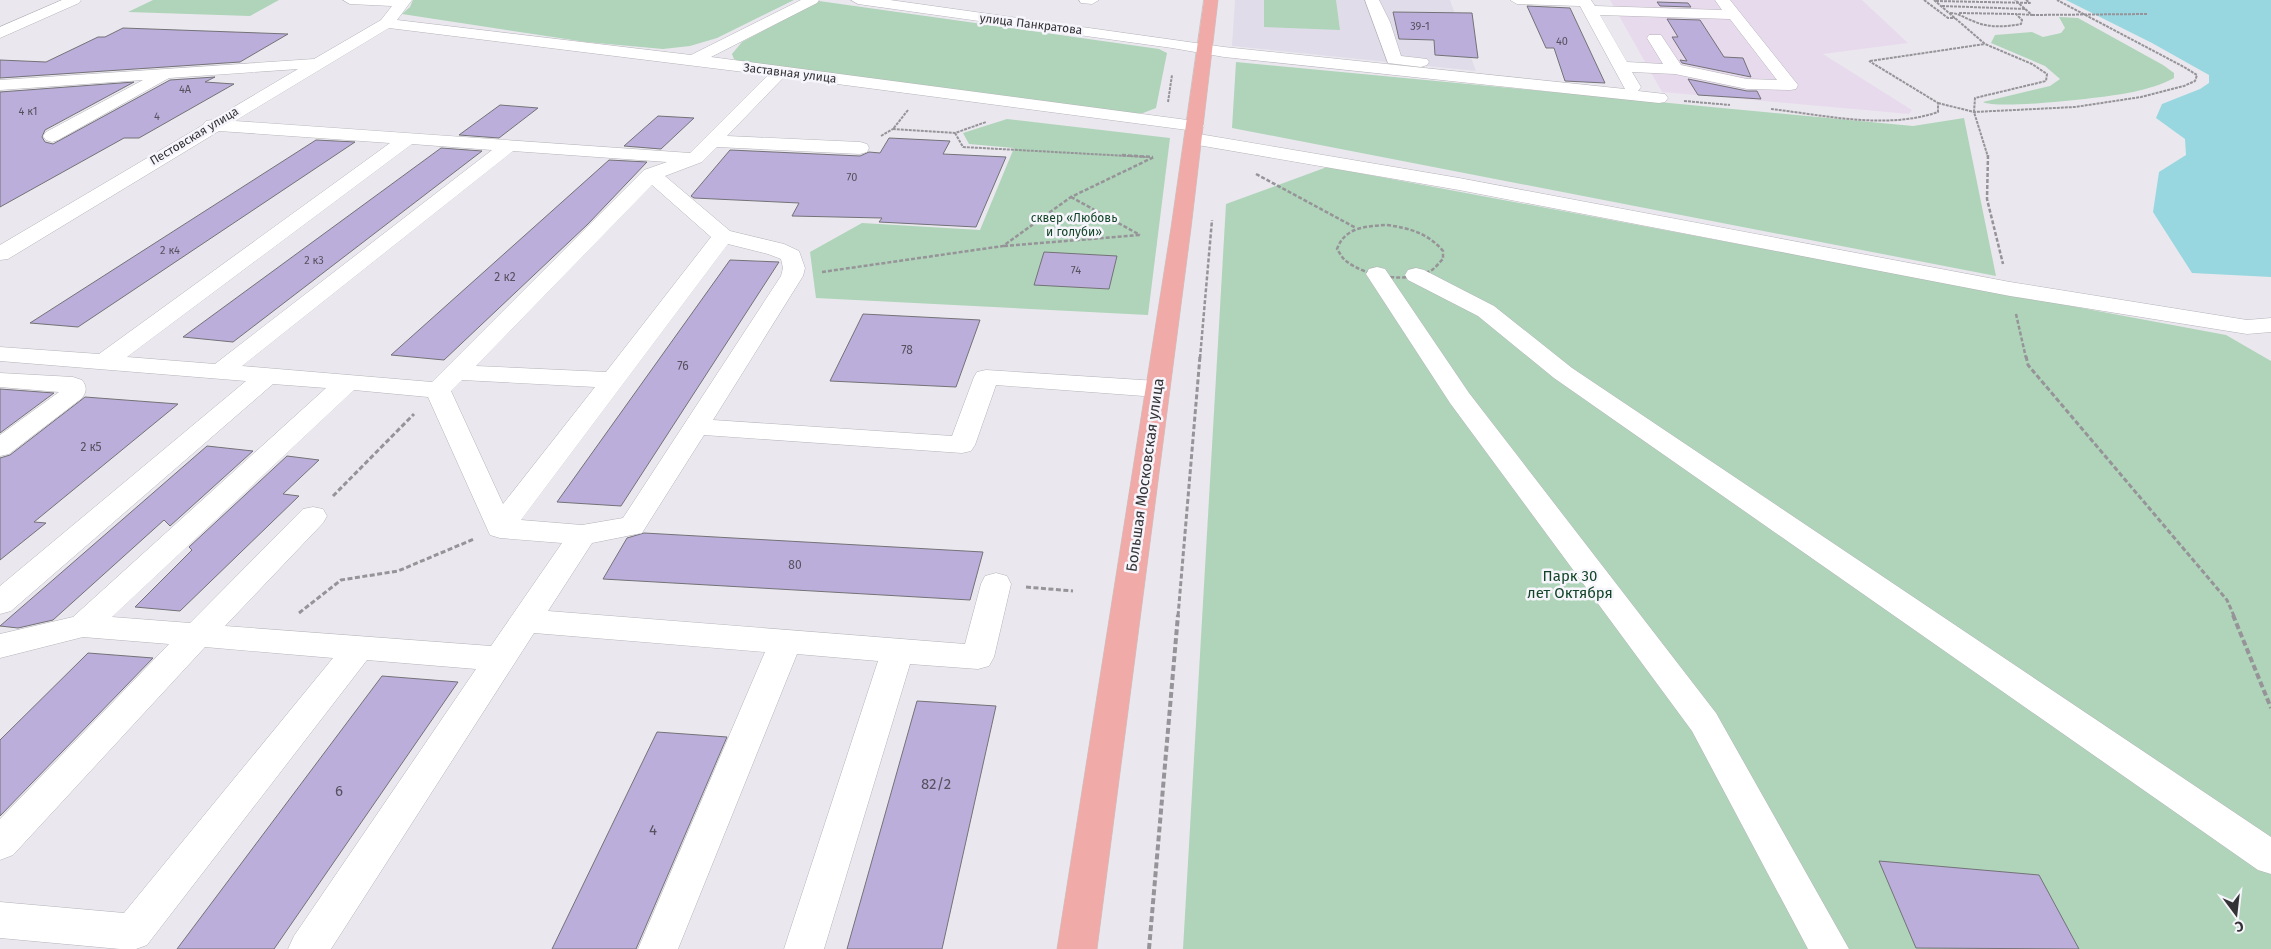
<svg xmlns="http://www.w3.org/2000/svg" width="2271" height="949" viewBox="0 0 2271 949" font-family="'Fira Sans',sans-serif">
<rect width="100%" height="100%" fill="#eae8ee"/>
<path fill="#e0dcea" d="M1235 0H1450L1476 71 1232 46Z"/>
<path fill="#e8daed" d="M1610 0H1862L1908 43 1823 54 1912 110 1909 114 1662 92Z"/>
<g fill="#afd4b9">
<path d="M153 0H279L250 16 128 12Z"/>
<path d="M413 0H794L717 38 690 46 663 49 586 42 402 14 410 7Z"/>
<path d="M1264 0H1336L1340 30 1264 27Z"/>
<path d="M819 1 1159 49 1167 53 1156 108 1143 113H1129L741 62 734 59 732 54 742 42Z"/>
<path d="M2059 17 2078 18 2163 65 2174 73V78C2161 85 2147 89 2133 92 2112 97 1998 110 1983 102L2050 86 2060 79 2045 66 1991 43 1995 35 2032 32 2043 37 2061 33 2065 28Z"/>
<path d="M1236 62 1913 126 1964 118 1996 276 1232 128Z"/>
<path d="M1007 119 1170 138 1148 315 816 298 810 252 862 223 980 230 1014 148 969 144 963 133Z"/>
<path d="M1327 167 2226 335 2271 361V949H1183L1226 204Z"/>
</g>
<path fill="#98d7e0" d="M2066 0H2271V277L2192 273 2153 212 2159 172 2186 155 2185 139 2156 118 2162 104 2200 89 2209 83V75L2152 43Z"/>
<g fill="#bcaeda" stroke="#737277">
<path d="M1657 2 1688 3 1691 7 1660 6Z"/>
<path d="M1527 6 1570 8 1605 83 1565 81 1554 48H1546Z"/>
<path d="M1393 12 1472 13 1478 58 1435 55 1434 40 1399 39Z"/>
<path d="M1667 19 1700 20 1724 57 1743 58 1751 77 1682 63 1680 60 1687 61 1672 37H1678Z"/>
<path d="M123 28 288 34 240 62 0 78V60L46 62 98 37H105Z"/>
<path d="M215 77 205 82 234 84 139 138H124L0 207V92L134 82 45 130 42 137 45 142 53 144 170 80Z"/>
<path d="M1688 79 1747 91H1757L1761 99 1698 95Z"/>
<path d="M500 105 538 108 499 138 459 135Z"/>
<path d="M658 116 694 118 661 149 624 146Z"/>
<path d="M889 138 950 141 943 154 1006 157 976 227 879 222 882 218 792 216 799 203 694 198 691 196 730 150 860 156 869 152 880 153Z"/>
<path d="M316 140 355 142 78 327 30 323Z"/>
<path d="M441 148 482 151 233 342 183 337Z"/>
<path d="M609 160 647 162 588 224 444 360 391 355Z"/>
<path d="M1044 252 1117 256 1109 289 1034 285Z"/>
<path d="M730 260 779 262 621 506 557 502Z"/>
<path d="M863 314 980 320 956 387 830 381Z"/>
<path d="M0 389 54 393 0 433Z"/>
<path d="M85 397 178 404 34 522 46 523 0 560V458L10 455Z"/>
<path d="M207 446 253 451 170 526 164 520 53 620 18 628 0 626Z"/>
<path d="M287 456 319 460 283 494 299 496 180 611 135 607 192 550 189 547Z"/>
<path d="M644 533 983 552 970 600 603 579 627 538Z"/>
<path d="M88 653 153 658 0 816V740Z"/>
<path d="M382 676 458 682 274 949H177Z"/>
<path d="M917 701 996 706 942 949H847Z"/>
<path d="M657 732 727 737 636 949H552Z"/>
<path d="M1879 861 2039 875 2079 949 1916 948Z"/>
</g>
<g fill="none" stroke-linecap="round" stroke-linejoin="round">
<g stroke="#b5b3b9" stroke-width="1">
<g id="minor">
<path d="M62 0H81L79 3 0 38V27Z"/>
<path d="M343 0H412L397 20 691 55 801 0H819L817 3 711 57 1195 121 1201 122 1204 126 1201 130 1195 131 784 77 727 136 860 142 867 144 869 148 867 152 860 154 717 147 702 162 665 176 730 231 784 244 799 251 805 268 803 276 713 420 952 436 974 377 977 372 986 370 1157 381 1166 384 1170 389 1166 394 1157 397 996 385 975 445 971 451 962 453 704 435 642 533 592 543 548 611 965 644 981 584 985 576 996 573 1007 576 1011 584 994 657 989 666 978 669 910 664 824 949H784L878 661 797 654 678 949H638L765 652 534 633 331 949H288L294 936 476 669 367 660 147 945 136 949H120L0 938V902L124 913 333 658 205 647 13 855 0 860V819L169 644 83 637 0 658V634L73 617 326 388 273 384 11 611 0 614V586L246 381 0 361V347L99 354 390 143 219 131 8 259 0 260V245L203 125 206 121 212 120 298 69 169 78 58 140 52 142 46 140 43 136 46 132 143 80 0 90V80L314 59 381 20 392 6 350 4ZM389 28 768 75 690 153 235 121ZM412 144 492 150 215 364 127 357ZM513 151 667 162 644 170 432 382 242 366ZM652 185 711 237 606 372 476 366ZM728 244 768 254 781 259 783 268 781 276 623 518 582 525 521 520ZM462 380 595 387 503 504 451 391ZM354 390 428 397 490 535 500 538 562 543 491 646 225 626 323 523 327 516 323 509 313 507 303 509 190 623 112 617Z"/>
<path d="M851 0H890L1224 47 1625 89 1580 6 1517 4 1510 0H1591L1595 6 1722 10 1715 0H1730L1798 85 1796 89 1790 90 1747 89 1675 74 1632 72 1641 87 1638 91 1665 94 1668 98 1665 102 1659 103 1224 57 1172 48 858 4ZM1600 15 1730 19 1777 80 1747 79 1681 65 1661 35H1649L1647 38 1663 64 1627 62Z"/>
<path d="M1079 0H1099L1092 4 1081 3Z"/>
<path d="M1365 0H1379L1390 22 1401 56 1427 59 1429 62 1427 65 1421 67 1388 63Z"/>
<path d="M1193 133 1459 178 2010 282 2247 320 2271 318V332L2247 334 2010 296 1459 190 1186 143 1184 139 1186 135Z"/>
<path d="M1377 267 1385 269 1469 393 1716 713 1849 949H1808L1692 731 1450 403 1366 274 1369 269Z"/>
<path d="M1416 268 1424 270 1494 306 1572 368 2271 837V874L2258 870 1554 378 1478 316 1408 280 1405 275 1408 270Z"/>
<path d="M0 373 73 377 82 380C87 387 87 391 82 398L9 454 0 456V435L59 392 0 387Z"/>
</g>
</g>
<g stroke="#c6c6c6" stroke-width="1">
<path id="major" d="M1204 0H1218L1191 228 1097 949H1057L1171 228Z"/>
</g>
<g stroke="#969499" stroke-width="2" stroke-dasharray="3 1" stroke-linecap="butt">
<path d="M1924 0 1948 18H1955"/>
<path d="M1934 0 1985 44 2032 64 2047 74 2046 81 1975 98 1974 112 1988 157"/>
<path d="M1936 1 2030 3 2026 0"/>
<path d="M1942 6 2026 9"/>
<path d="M1950 13C1959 13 1964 18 1973 21 1988 28 2005 27 2021 24L2022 20 2016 14 2032 15 2015 0"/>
<path d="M1959 13 2016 14"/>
<path d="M2032 15 2147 14"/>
<path d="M1870 61 1985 44"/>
<path d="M1684 101 1730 105"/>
<path d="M1168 102 1172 75"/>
<path d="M1938 103 1974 112 2075 107 2141 97 2184 86 2195 81 2197 75 2184 67 2057 0"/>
<path d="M1771 109C1824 115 1886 130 1938 112V103L1869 61"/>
<path d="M908 110 893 129 955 133 986 122"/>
<path d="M955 133 963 147 1146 157"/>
<path d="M881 136 893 129"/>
</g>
<g stroke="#969499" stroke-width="2.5" stroke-dasharray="4 2" stroke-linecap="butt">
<path d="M1122 155 1153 157"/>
<path d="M1988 155 1987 199 2003 264"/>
<path d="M1256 174 1356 228"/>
<path d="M1071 197 1140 235"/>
<path d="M1387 225C1409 228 1428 233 1443 251V259C1439 263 1436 267 1432 270 1409 284 1366 277 1346 261 1342 258 1340 253 1337 249 1345 227 1366 226 1387 225Z"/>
<path d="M1004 246 1140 235"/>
<path d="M822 272 1003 246 1071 197 1154 157"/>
<path d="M2016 314 2026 358"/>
<path d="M1200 358 1212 220"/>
</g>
<g stroke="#969499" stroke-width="3" stroke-dasharray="5 2.5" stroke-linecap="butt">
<path d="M2026 356 2028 365 2227 600 2234 616"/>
<path d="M333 496 414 414"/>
<path d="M1026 587 1073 591"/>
<path d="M299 613 341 580 398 571 474 539"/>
<path d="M1178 616 1200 356"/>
</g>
<g stroke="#969499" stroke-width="4" stroke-dasharray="6 3" stroke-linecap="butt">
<path d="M2233 615 2271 708"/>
<path d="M1149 949 1178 615"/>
</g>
<use href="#minor" fill="#fff" fill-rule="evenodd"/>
<use href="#major" fill="#f0aaa8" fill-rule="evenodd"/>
</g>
<g text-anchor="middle" stroke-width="5" stroke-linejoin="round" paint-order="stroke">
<g font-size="11" fill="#55515e">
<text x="1420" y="30">39-1</text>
<text x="1562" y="45">40</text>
<text x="185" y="93">4А</text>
<text x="28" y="115">4 к1</text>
<text x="157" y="120">4</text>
<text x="852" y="181">70</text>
<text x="170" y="254">2 к4</text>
<text x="314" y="264">2 к3</text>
<text x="1076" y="274">74</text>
</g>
<g font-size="12" fill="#333235" stroke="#f7f5fc">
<text transform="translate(1031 24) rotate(7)" y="4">улица Панкратова</text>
<text transform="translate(790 73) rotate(7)" y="4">Заставная улица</text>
<text transform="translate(194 136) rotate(-31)" y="4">Пестовская улица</text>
</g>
<g font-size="12" fill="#134628" stroke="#f7f5fc">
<text x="1074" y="222">сквер «Любовь<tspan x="1074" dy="14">и голуби»</tspan></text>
</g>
<g font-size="12" fill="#55515e">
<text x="505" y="281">2 к2</text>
<text x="907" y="354">78</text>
<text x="683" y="370">76</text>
<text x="91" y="451">2 к5</text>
<text x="795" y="569">80</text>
</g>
<g font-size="15" fill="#333235" stroke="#f7f5fc">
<text transform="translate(1145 475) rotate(-82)" y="5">Большая Московская улица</text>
</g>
<g font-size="15" fill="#134628" stroke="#f7f5fc">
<text x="1570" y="581">Парк 30<tspan x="1570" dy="17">лет Октября</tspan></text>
</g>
<g font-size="15" fill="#55515e">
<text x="936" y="789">82/2</text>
<text x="339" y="796">6</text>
<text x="653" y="835">4</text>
</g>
</g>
<g transform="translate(2236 914) rotate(165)" stroke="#f7f5fc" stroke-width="4" paint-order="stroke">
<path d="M0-4L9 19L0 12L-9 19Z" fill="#333235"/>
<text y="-8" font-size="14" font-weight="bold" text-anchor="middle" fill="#333235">С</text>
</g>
</svg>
